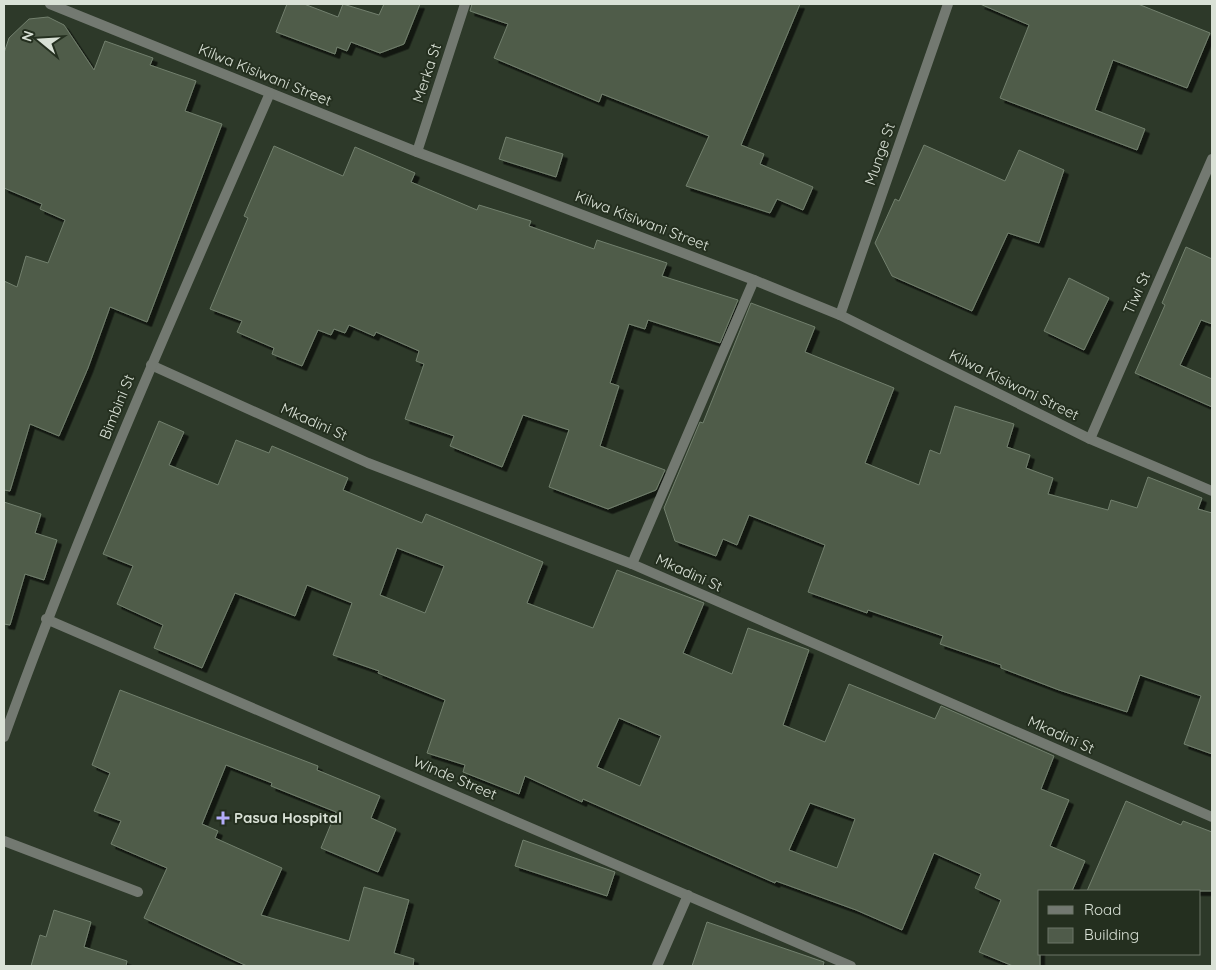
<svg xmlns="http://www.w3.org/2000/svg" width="1216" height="970" viewBox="0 0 1216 970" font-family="Quicksand,sans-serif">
<defs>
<filter id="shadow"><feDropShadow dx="4.5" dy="4.5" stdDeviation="0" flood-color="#0009"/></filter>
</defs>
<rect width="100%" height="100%" fill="#2d3929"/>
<g fill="#4f5b4a" stroke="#72806d" fill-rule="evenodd" filter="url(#shadow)">
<path d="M287 4H304L338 17 343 4 379 15 384 4H420L404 44 380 53 351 42 347 51 337 47 335 54 276 32Z"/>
<path d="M472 4H800L741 145 764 154 760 164 813 187 803 210 777 199 770 213 686 186 709 136 602 94 599 102 494 58 508 24 470 11Z"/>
<path d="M980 4H1138L1210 33 1187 88 1113 60 1095 110 1145 129 1137 150 1000 98 1029 25Z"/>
<path d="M48 17 64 25 94 70 105 41 153 58 150 65 196 81 185 111 222 124 147 322 110 307 88 368 59 436 30 424 10 491 4 490V281L17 287 26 256 48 263 65 220 40 209 42 204 4 188V53L9 38 29 19Z"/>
<path d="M506 137 563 154 556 177 499 159Z"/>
<path d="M924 145 1005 181 1019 150 1064 170 1039 243 1008 233 972 311 892 276 875 243 895 199 899 201Z"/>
<path d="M274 146 343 176 355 147 415 173 411 182 477 210 479 205 531 221 529 226 594 249 597 240 667 263 662 276 738 300 720 343 648 320 645 329 629 324 610 383 619 386 600 446 665 470 656 490 608 509 549 487 569 430 523 415 502 467 450 446 454 436 405 419 424 364 416 361 419 351 376 332 374 336 349 325 345 333 334 329 331 335 318 330 302 366 272 354 274 348 237 332 242 321 210 309 248 218 244 216Z"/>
<path d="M1186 247 1212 259V324L1201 320 1180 365 1212 379V407L1135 373 1165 305 1162 303Z"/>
<path d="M1069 278 1109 298 1084 350 1044 331Z"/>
<path d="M751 303 815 327 805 352 894 388 865 463 919 485 930 450 940 454 955 406 1014 424 1007 447 1030 455 1026 468 1053 478 1048 494 1108 510 1111 500 1137 508 1148 477 1202 498 1198 509 1212 513V754L1184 744 1201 696 1140 675 1127 712 1059 690 1001 668V665L940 644 943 636 868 610 867 613 808 592 825 545 749 515 737 545 723 539 716 556 675 541 664 508 700 422 703 423Z"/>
<path d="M159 421 184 432 169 465 218 485 236 440 269 453 272 446 348 478 343 490 422 523 426 514 543 562 527 603 593 628 617 570 704 603 683 653 732 674 748 628 809 650 783 725 825 742 849 684 935 719 941 706 1054 756 1041 789 1069 800 1050 846 1085 861 1072 891H1040V966H1013L979 952 1001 900 975 888 981 874 934 853 902 930 856 910 776 881 775 883 583 799 582 802 525 776 519 794 463 772 465 765 427 753 445 700 378 673 379 671 333 655 352 603 307 585 295 616 235 593 202 668 154 648 163 625 117 604 133 566 103 554ZM397 548 444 566 425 613 380 595ZM619 718 661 736 640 786 597 767ZM810 803 855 819 837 868 789 850Z"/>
<path d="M4 502 41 514 35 533 57 540 44 580 25 574 10 625 4 624Z"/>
<path d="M120 690 318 766 317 770 380 796 371 818 396 829 378 872 321 848 336 812 271 786 272 783 226 765 202 824 218 831 215 838 282 868 261 915 349 941 364 887 409 900 394 953 414 959 413 966H247L144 918 167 868 111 844 121 821 94 811 110 773 92 765Z"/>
<path d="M1126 801 1181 825 1183 821 1212 832V891H1087Z"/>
<path d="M523 840 615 872 607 896 515 866Z"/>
<path d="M54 910 91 922 84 947 127 961 126 966H31L40 935 46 937Z"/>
<path d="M707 922 824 962 823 966H692Z"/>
</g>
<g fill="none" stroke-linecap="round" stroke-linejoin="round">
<path stroke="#737971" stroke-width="10" d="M4 841 138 892"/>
<g stroke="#737971" stroke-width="10">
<path d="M50 4 417 152 754 280 840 315 1090 439 1212 491"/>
<path d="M417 152 465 4"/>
<path d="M840 315 948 4"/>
<path d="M151 365 368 463 632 564 1212 817"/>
<path d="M1090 439 1212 159"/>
<path d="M632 564 754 280"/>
<path d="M46 619 851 966"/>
<path d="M4 737C83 518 177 306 270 93"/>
<path d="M657 966 688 895"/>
</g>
</g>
<path fill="#b3adf9" stroke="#242f1f" stroke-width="2" d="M220.5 810.5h5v5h5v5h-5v5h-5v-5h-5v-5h5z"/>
<g text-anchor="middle" stroke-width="4" stroke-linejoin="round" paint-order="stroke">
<g font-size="15" fill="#d9e1d6" stroke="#242f1f">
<text transform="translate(427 73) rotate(-72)" y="5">Merka St</text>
<text transform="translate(265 75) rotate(22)" y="5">Kilwa Kisiwani Street</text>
<text transform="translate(880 154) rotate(-71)" y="5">Munge St</text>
<text transform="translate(642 221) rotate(21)" y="5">Kilwa Kisiwani Street</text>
<text transform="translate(1137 293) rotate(-66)" y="5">Tiwi St</text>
<text transform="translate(1014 385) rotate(26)" y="5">Kilwa Kisiwani Street</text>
<text transform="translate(117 407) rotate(-68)" y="5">Bimbini St</text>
<text transform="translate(314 422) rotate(24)" y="5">Mkadini St</text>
<text transform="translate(689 573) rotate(24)" y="5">Mkadini St</text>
<text transform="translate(1061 735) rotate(24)" y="5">Mkadini St</text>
<text transform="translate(455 778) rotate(23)" y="5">Winde Street</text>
</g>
<g font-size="15" font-weight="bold" fill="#d9e1d6" stroke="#242f1f" text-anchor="start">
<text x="234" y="823">Pasua Hospital</text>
</g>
</g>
<rect width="1216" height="970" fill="none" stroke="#d9e1d6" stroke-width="10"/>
<rect x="1038" y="890" width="162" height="65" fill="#242f1f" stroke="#6c7668"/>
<rect x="1048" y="906" width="25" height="8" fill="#737971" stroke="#6c7668"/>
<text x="1084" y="915" font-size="15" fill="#d9e1d6">Road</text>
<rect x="1048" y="928" width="25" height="15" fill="#4f5b4a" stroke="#6c7668"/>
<text x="1084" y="940" font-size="15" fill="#d9e1d6">Building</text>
<g transform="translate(40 40) rotate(288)" stroke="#242f1f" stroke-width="4" paint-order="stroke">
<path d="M0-4L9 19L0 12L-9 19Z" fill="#d9e1d6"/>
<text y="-8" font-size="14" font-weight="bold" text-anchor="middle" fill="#d9e1d6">N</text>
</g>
</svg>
